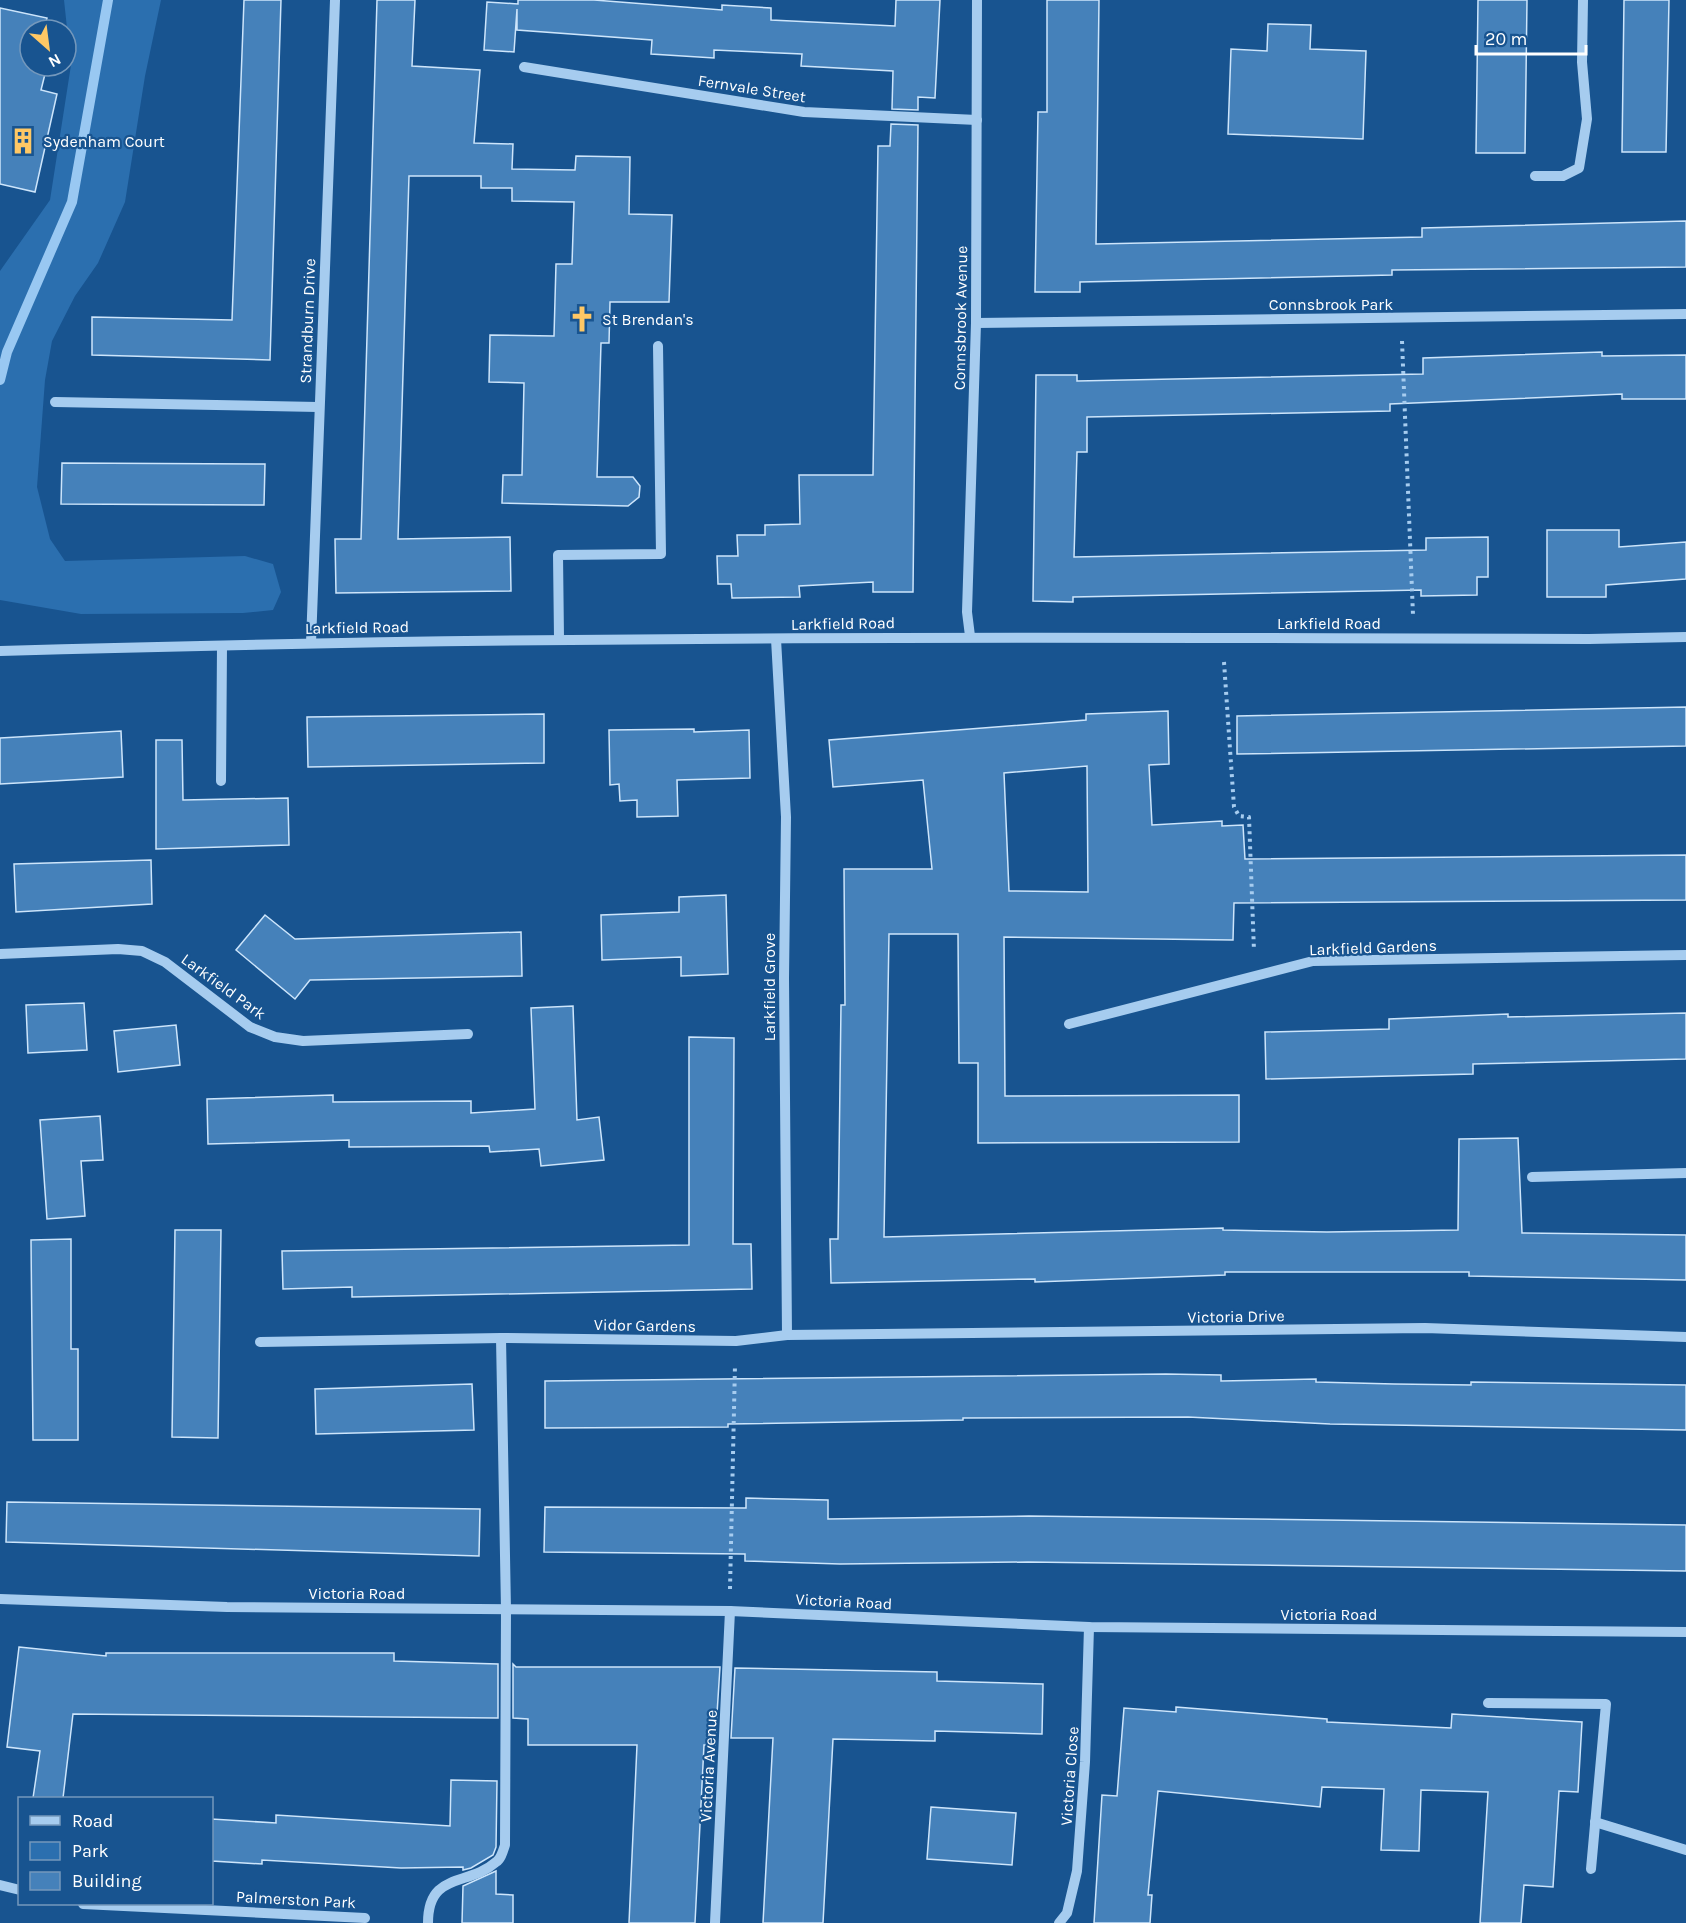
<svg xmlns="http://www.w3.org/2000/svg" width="1686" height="1923" viewBox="0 0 1686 1923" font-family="Karla,sans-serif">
<rect width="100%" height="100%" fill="#185490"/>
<path fill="#2b6faf" d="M64 0H161L145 76 125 202 98 263 75 296 52 341 45 380 37 487 50 539 65 561 245 556 273 564 281 592 273 610 243 613 81 614 0 600V271L50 200 71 65Z"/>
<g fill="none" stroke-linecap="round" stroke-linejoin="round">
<path stroke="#99c8f2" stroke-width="10" d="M0 380 7 352 72 202 108 0"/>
</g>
<g fill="#4581ba" stroke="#cde5fb" stroke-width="1.5" fill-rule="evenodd">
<path d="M244 0H281L270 360 92 355V317L232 320Z"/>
<path d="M377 0H415L412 66 480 70 474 143 513 144 512 169 575 170 576 156 630 157 629 214 672 215 669 302H610L609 343H601L597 477H633L640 486 639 497 628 506 502 503 503 475H522L524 383 489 382 490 335 554 336 556 264H572L574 202 512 201V188H481V176H409L398 539 510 537 511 591 336 593 335 539H361Z"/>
<path d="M518 0H594L722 10V5L771 8V20L895 26 896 0H940L935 98 918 97V110L892 109 893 71 801 66 802 54 714 50V58L651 54 652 40 517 30V9L514 52 484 50 487 2 518 4Z"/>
<path d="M1047 0H1099L1096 244 1422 237V228L1686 221V267L1392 270V275L1080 282V292H1035L1038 112H1047Z"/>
<path d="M1478 0H1527L1525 153H1476Z"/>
<path d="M1624 0H1669L1666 152H1622Z"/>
<path d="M0 8 47 18 44 30H30V66H47L41 90 57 94 35 192 0 184Z"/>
<path d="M1268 24 1311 25 1310 49 1366 51 1363 139 1228 134 1231 49 1267 51Z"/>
<path d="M891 124 918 125 913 592H873V582L799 586 800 597 732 598 731 584H718L717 556H738L737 535H765V525L800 524 799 475H873L878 146H890Z"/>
<path d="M1602 352V356L1686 355V399H1622V394L1390 404V411L1087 417V452H1077L1074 557 1426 550V538L1488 537V577H1477V595L1421 596V590L1073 597V602L1033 601 1036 375H1077V381L1423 374V358Z"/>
<path d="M62 463 265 464 264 505 61 504Z"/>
<path d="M1547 530H1619V547L1686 542V579L1606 585V597H1547Z"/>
<path d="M1686 707V746L1237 754V716Z"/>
<path d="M1168 711 1169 764 1149 765 1152 825 1222 821V826L1243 825 1245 859 1686 855V900L1234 903 1233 940 1004 937 1005 1096 1239 1095V1142L978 1143V1063H959L958 934H889L884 1237 1223 1228V1230L1327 1232 1458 1230 1459 1139 1518 1138 1522 1233 1686 1235V1280L1469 1276V1272H1225V1275L1035 1282V1279L831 1283 830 1239H838L841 1005H845L844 869H932L923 780 833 787 829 740 1086 720V714ZM1087 766 1088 892 1009 891 1004 773Z"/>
<path d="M544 714V763L308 767 307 717Z"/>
<path d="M694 729V732L749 730 750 778 677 780 678 816 637 817V800L620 801 619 784 610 785 609 730Z"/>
<path d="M121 731 123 777 0 784V738Z"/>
<path d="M156 740H182L183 800 288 798 289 845 156 849Z"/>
<path d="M151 860 152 904 16 912 14 864Z"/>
<path d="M726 895 728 974 681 976V957L602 960 601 915 679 912V897Z"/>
<path d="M265 915 295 939 521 932 522 976 310 980 295 999 236 950Z"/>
<path d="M84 1003 87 1050 28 1053 26 1005Z"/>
<path d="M573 1006 577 1120 599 1117 604 1160 541 1166 539 1149 490 1152 489 1146 349 1147V1140L208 1144 207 1099 333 1095V1102L471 1101V1113L535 1109 531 1008Z"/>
<path d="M1686 1013V1059L1473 1064V1074L1266 1079 1265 1032 1389 1029V1019L1508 1014V1017Z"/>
<path d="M176 1025 180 1065 118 1072 114 1031Z"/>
<path d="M689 1037 734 1038 733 1244H751L752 1289 352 1297V1287L283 1289 282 1251 689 1245Z"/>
<path d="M100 1116 103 1160 81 1161 85 1216 47 1219 40 1120Z"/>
<path d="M175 1230H221L218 1438 172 1437Z"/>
<path d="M71 1239V1349H78V1440H33L31 1240Z"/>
<path d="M1166 1374 1221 1375V1381L1316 1379V1382L1394 1384 1471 1385V1382L1686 1385V1430L1330 1424 1188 1417 963 1418V1420L728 1424V1427L545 1428V1381Z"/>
<path d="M472 1384 474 1430 316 1434 315 1389Z"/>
<path d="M746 1498 828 1500V1519L1029 1516 1686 1525V1571L1028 1562 840 1564 745 1561V1554L544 1552 545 1507 746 1508Z"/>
<path d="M7 1502 480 1509 479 1556 6 1542Z"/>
<path d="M19 1647 106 1656V1653H394V1661L498 1664V1718L73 1714 63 1798H33L40 1751 7 1747Z"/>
<path d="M513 1664 516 1667H720L715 1745H704L695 1923H629L637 1745H528V1719L513 1718Z"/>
<path d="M735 1668 937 1672V1681L1043 1684 1042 1734 935 1731V1741L833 1739 823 1923H763L773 1738H731Z"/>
<path d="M1176 1707 1327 1719V1722L1451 1728 1452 1714 1582 1722 1578 1792 1559 1791 1553 1887 1524 1885 1521 1923H1480L1488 1792 1421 1790 1419 1851 1381 1850 1384 1789 1322 1787 1320 1807 1158 1791 1148 1895H1152L1150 1923H1094L1102 1795 1117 1796 1124 1708 1176 1712Z"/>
<path d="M451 1780 497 1781 496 1847 493 1855 471 1868 463 1870V1867L401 1868 262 1860V1864L212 1861V1819L276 1823V1815L450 1826Z"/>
<path d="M931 1807 1016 1813 1012 1865 927 1859Z"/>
<path d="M496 1871V1894L513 1895V1923H462L463 1886Z"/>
</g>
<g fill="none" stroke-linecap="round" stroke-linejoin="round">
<g stroke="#a6ccef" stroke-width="4" stroke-dasharray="3 4.5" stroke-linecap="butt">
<path d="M1402 341 1413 615"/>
<path d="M1224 662 1234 807 1239 816 1249 817 1254 951"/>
<path d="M730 1589 735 1365"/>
</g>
<g stroke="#a6ccef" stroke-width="10">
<path d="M524 67 804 112 977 120"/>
<path d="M1535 176H1563L1579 168 1587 119 1582 62 1583 0"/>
<path d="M976 323 1686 314"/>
<path d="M55 402 318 407"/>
<path d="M970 636 967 612 976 323 977 0"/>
<path d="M559 638 558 555 661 554 658 346"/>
<path d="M776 639 786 817 784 978 787 1335"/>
<path d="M311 643 335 0"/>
<path d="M0 651C530 635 1059 637 1589 639L1686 637"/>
<path d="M221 781 222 646"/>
<path d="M0 954 118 949 142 951 165 962 250 1027 275 1037 303 1041 468 1034"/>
<path d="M1069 1024 1313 961 1686 955"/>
<path d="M1532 1177 1686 1173"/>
<path d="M260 1342 501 1338 736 1341 787 1335 1425 1328 1686 1337"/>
<path d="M0 1599 227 1607 730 1611 1089 1627 1686 1632"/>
<path d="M1488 1703 1606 1704 1591 1869"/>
<path d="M1595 1822 1686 1850"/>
<path d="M0 1885 20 1890"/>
<path d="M83 1904 365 1918"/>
<path d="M428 1923C428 1871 468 1887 496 1862 501 1859 503 1851 505 1845L506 1610 501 1338"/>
<path d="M715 1923 730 1611"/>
<path d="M1059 1923 1067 1913 1077 1871 1085 1762 1089 1627"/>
</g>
</g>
<defs>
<g id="building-bare" transform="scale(2.07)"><path d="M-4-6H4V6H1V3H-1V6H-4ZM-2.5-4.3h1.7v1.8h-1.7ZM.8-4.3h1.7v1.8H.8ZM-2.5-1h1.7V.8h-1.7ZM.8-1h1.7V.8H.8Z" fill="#ffc865" stroke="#185490" stroke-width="2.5" paint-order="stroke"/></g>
<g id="church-bare" transform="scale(2.07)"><path d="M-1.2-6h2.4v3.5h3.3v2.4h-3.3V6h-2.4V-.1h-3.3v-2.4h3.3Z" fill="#ffc865" stroke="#185490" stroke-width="2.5" paint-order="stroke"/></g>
</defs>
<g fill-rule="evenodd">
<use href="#building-bare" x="23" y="141"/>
<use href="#church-bare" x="582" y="319"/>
</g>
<g text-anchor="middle" stroke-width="4.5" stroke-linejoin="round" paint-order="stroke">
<g font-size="16" fill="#fff" stroke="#185490">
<text transform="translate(752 88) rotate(9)" y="6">Fernvale Street</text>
<text x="1331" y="310">Connsbrook Park</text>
<text transform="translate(960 318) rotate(-89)" y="6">Connsbrook Avenue</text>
<text transform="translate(307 321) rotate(-88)" y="6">Strandburn Drive</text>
<text transform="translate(843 623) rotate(-1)" y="6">Larkfield Road</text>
<text x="1329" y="629">Larkfield Road</text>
<text transform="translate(357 627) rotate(-1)" y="6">Larkfield Road</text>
<text transform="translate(1373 947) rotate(-2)" y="6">Larkfield Gardens</text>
<text transform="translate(224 986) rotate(36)" y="6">Larkfield Park</text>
<text transform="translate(769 987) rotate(-90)" y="6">Larkfield Grove</text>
<text transform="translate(1236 1316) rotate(-1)" y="6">Victoria Drive</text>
<text transform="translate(645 1325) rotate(1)" y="6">Vidor Gardens</text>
<text x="357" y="1599">Victoria Road</text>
<text transform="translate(844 1601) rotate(3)" y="6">Victoria Road</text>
<text x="1329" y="1620">Victoria Road</text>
<text transform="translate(708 1766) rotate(-87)" y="6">Victoria Avenue</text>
<text transform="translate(1069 1776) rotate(-86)" y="6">Victoria Close</text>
<text transform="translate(296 1899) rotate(3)" y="6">Palmerston Park</text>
</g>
<g font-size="16" fill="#fff" stroke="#185490" text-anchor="start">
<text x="43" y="147">Sydenham Court</text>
<text x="602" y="325">St Brendan's</text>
</g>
</g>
<rect x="18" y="1797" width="195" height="108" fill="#185490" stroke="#7498bc" stroke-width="1.5"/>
<rect x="30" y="1816" width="30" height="9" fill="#a6ccef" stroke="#7498bc" stroke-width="1.5"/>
<text x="72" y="1827" font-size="18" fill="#ffffff">Road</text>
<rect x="30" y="1842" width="30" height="18" fill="#2b6faf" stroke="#7498bc" stroke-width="1.5"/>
<text x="72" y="1857" font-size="18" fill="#ffffff">Park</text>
<rect x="30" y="1872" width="30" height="18" fill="#4581ba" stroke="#7498bc" stroke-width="1.5"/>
<text x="72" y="1887" font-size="18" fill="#ffffff">Building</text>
<g transform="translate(48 48) rotate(152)"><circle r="28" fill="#185490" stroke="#7498bc" stroke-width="1.5"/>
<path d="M0-4.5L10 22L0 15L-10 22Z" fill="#ffc865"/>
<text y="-9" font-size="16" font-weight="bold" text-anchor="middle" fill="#ffffff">N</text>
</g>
<path d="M1476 45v9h110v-9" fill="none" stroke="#ffffff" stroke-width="3"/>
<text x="1485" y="45" font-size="18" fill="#ffffff" stroke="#185490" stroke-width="4.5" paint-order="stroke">20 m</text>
</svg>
